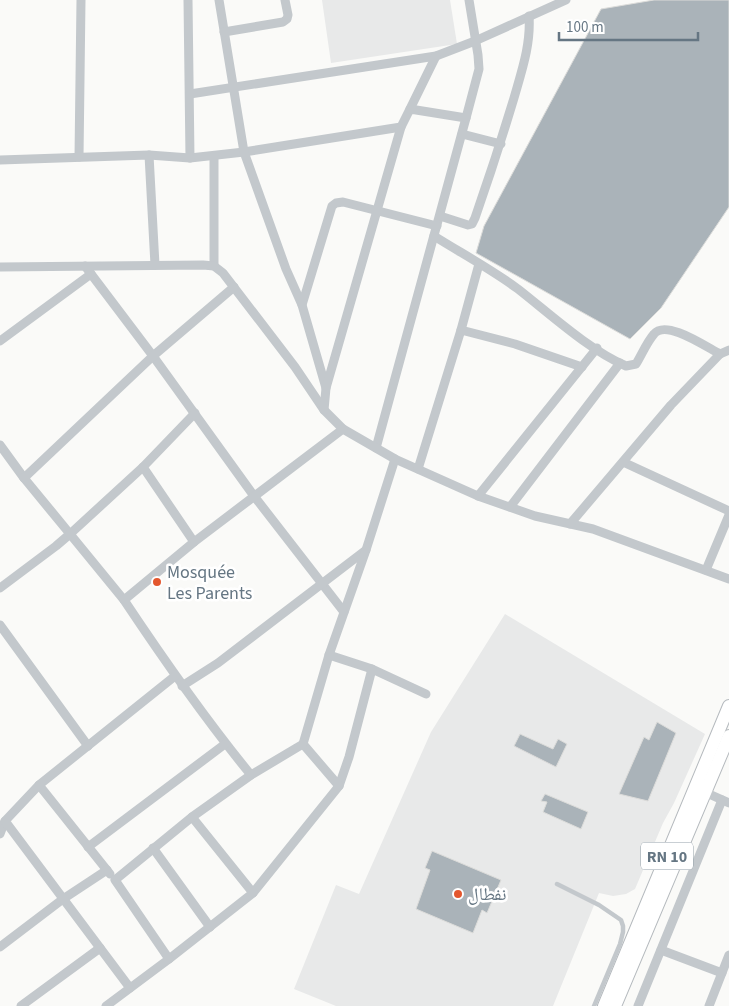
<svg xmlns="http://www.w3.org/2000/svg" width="729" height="1006" viewBox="0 0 729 1006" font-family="'Source Sans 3','Noto Naskh Arabic',sans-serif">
<rect width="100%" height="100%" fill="#fafaf8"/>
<g fill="#e8e9e9">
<path d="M322 0H450L457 44 331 63Z"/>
<path d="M505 614 705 734 674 803 663 823 635 889 626 894 613 896 599 893 553 1006H336L294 989 336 885 359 894 431 732Z"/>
</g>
<g fill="#aab3b9" stroke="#dcdcda">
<path d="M654 0H729V207L661 308 630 339 476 253 484 226 601 9Z"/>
<path d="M657 722 676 733 648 801 619 794 644 737 649 740Z"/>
<path d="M520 734 553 749 558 739 567 744 556 767 514 746Z"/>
<path d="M545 794 588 812 581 829 543 812 547 802 541 801Z"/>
<path d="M432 851 501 880 487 913 482 910 473 933 416 909 430 870 425 868Z"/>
</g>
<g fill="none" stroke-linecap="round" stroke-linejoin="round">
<g stroke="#b5babe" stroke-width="14">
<g id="primary">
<path d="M604 1006 729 706"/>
<path d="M615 1006 729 736"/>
</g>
</g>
<path stroke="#c3c8cc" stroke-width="4.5" d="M557 884 599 905 621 920 623 926V932L620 944 594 1006"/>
<g stroke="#c3c8cc" stroke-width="9">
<path d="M188 0 190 158 244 152 401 127 410 109 466 118 376 448"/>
<path d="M219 0 244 152 286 269 302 305 326 388"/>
<path d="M224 32 283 22 287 19 288 15 285 0"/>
<path d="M190 94 436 56 475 41 566 0"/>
<path d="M410 109 436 56"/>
<path d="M466 118 479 69 478 55 469 0"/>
<path d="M462 134 501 144"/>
<path d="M149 155 155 265"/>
<path d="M214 156V266"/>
<path d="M79 157 81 0"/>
<path d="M0 160 149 155 190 158"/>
<path d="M440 216 468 225 472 224 475 218C489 178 502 138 514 98 522 70 531 44 529 16"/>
<path d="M434 236C461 253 491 269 518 289 550 314 589 350 626 366L636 364C642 354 647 342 654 334 666 319 706 347 720 354"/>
<path d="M85 266 153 356 254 496 344 612"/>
<path d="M0 267 203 265 214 266 223 273 295 367 324 410 343 429 395 459 478 496 535 516 593 529 729 579"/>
<path d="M302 305 332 206 336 203 343 202 437 226"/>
<path d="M461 330 515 344 582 367"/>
<path d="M0 341 91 274"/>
<path d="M324 410 326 388 401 127"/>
<path d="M0 445 24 478"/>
<path d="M623 462 729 511"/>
<path d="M143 467 194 542"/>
<path d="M418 469 461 330 479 264"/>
<path d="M478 496 597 348"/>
<path d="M510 507 620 363"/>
<path d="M570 524 671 405 720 354 729 350"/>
<path d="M706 570 729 515"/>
<path d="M0 588 56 546 70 534 24 478 153 356 234 287"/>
<path d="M124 600 70 534 143 467 195 413"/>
<path d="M0 625 88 746"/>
<path d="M329 655 372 669 426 694"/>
<path d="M182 686 218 663 366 550 395 459"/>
<path d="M251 775C205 719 164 660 124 600L194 542 343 429"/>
<path d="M39 785 110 874"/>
<path d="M339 786 349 757 372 669"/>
<path d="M700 790 729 803"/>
<path d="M0 834 5 821"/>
<path d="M88 847 225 744"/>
<path d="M153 848 210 927"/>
<path d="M253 893 339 786 303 744 329 655 366 550"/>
<path d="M0 947 63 899 107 870"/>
<path d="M661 950 722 973"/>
<path d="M169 959 253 893 192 817"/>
<path d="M130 988 5 821 39 785 175 676"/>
<path d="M21 1006 100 948"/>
<path d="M106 1006 169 959 115 880 192 817 251 775 303 744"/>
<path d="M638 1006 722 800"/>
<path d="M709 1006 729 955"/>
</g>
<use href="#primary" stroke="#fff" stroke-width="12"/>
</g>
<g fill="#e4572e" stroke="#fff" stroke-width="2">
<circle cx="157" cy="582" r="5"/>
<circle cx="458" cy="894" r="5"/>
</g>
<g text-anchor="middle" stroke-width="5" stroke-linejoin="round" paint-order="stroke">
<rect fill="#fff" stroke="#939fa8" stroke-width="1" x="641" y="842.5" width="52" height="27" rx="4"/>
<g font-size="16" font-weight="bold" fill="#657683">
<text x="667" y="862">RN 10</text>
</g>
<g font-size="18" fill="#657683" stroke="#fff" text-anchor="start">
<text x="167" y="578">Mosquée<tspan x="167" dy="21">Les Parents</tspan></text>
<text x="468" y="900">نفطال</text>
</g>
</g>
<path d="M559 32v8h139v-8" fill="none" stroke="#657683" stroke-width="2.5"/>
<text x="566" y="32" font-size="15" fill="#657683" stroke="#ffffff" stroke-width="4" paint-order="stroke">100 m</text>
</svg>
